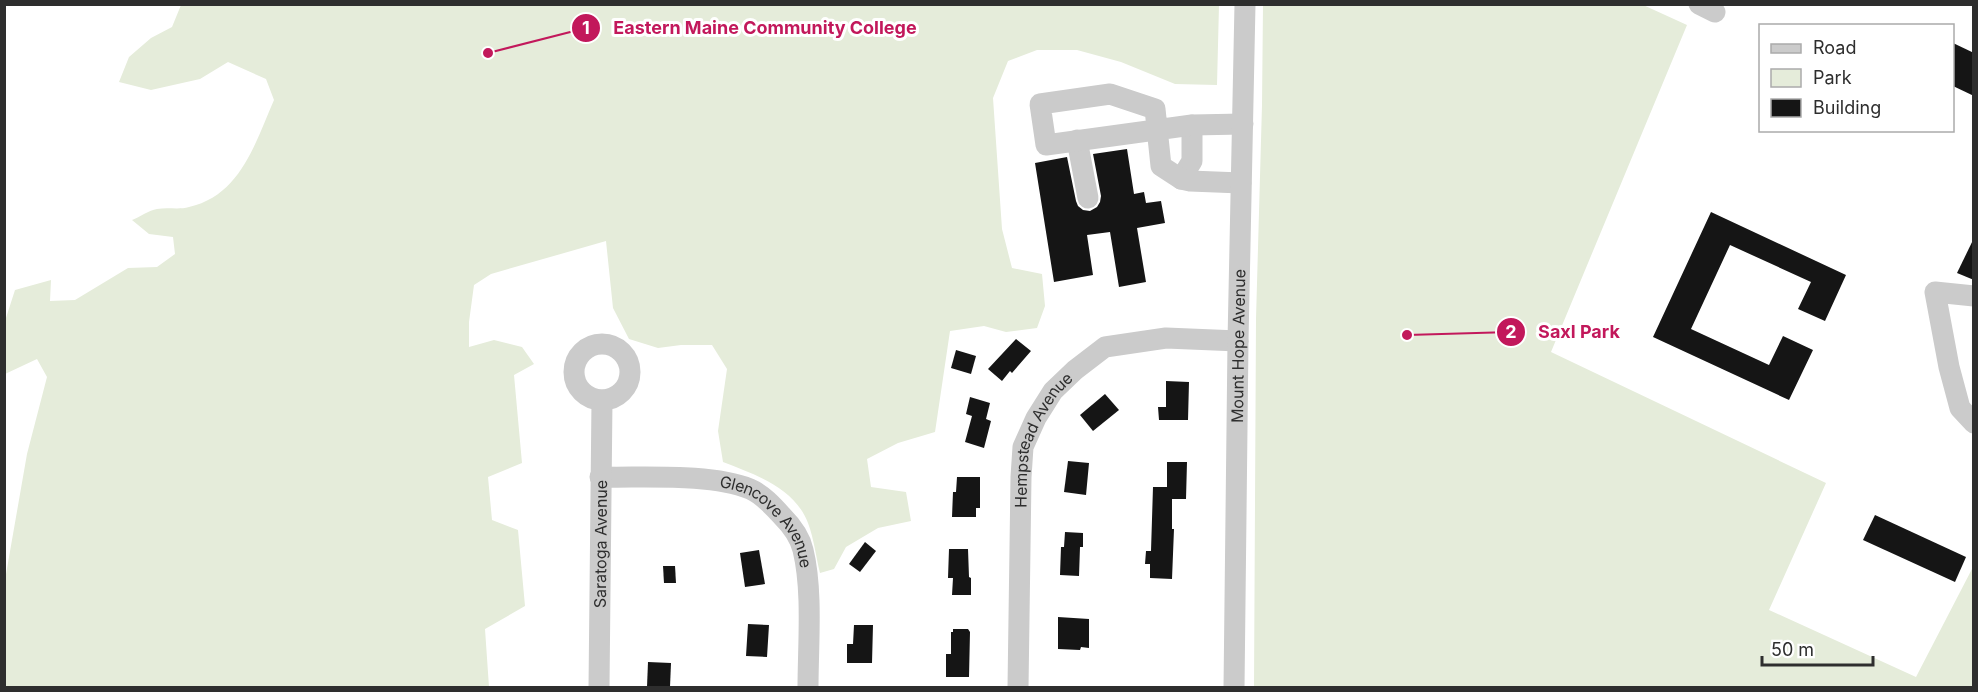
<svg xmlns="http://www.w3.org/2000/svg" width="1978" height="692" viewBox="0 0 1978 692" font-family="Inter,sans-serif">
<rect width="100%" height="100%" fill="#fff"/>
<g fill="#e5ecda">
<path d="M1641 4 1687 25 1551 352 1826 483 1769 610 1916 677 1973 567V687H1254L1256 319 1262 105 1263 5Z"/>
<path d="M181 5H1219L1217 85 1175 84 1121 62 1077 50H1037L1008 61 993 98 1002 229 1012 268 1042 274 1045 306 1037 328 1006 332 984 326 950 331 935 432 898 443 867 459 871 487 906 492 911 521 878 528 846 547 834 569 820 573C816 557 814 539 808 523 795 488 754 474 723 462L718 431 727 369 712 345H681L658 348 629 339 613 308 606 241 491 274 474 285 469 322V347L494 340 522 347 534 364 514 375 522 463 488 477 492 520 518 530 525 606 485 629 489 687H5V580L27 454 47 377 37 359 5 374V321L15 290 51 280 50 301 75 300 128 268 157 267 175 254 173 237 149 234 132 220C140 217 149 210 157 209 168 207 179 210 189 207 241 195 255 143 274 100L266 79 228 62 200 79 151 90 119 82 129 57 151 38 172 27Z"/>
</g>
<g fill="#151515">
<path d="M1953 43 1974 53V96L1953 86Z"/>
<path d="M1127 149 1134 194 1144 192 1146 203 1161 201 1165 223 1137 228 1146 282 1119 287 1110 232 1087 235 1093 275 1054 282 1035 163 1067 157 1076 201 1078 206 1083 210 1090 211 1097 207 1100 202 1101 196 1093 154Z"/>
<path d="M1711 212 1846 275 1825 321 1798 309 1811 282 1730 245 1691 329 1769 365 1783 336 1813 350 1789 400 1653 337Z"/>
<path d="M1974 238V280L1957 273Z"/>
<path d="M1016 339 1031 351 1012 373 1010 371 1002 381 988 369Z"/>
<path d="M956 350 976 356 971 374 951 368Z"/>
<path d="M1166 381 1189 382 1188 420H1159L1158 407H1166Z"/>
<path d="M1105 394 1119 410 1093 431 1080 415Z"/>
<path d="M970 397 990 403 986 419 991 421 984 448 965 442 972 416 966 414Z"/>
<path d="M1068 461 1089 463 1086 495 1064 492Z"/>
<path d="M1167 462H1187L1186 499H1172V529H1174L1172 579 1150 578V564H1145L1146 551H1151L1153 487H1167Z"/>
<path d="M957 477H980V508H976V517H952L953 492H956Z"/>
<path d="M1875 515 1966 557 1955 582 1863 540Z"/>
<path d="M1065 532 1083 533V547H1080L1079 576 1060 575 1061 547H1064Z"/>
<path d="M865 542 876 551 860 572 849 564Z"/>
<path d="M949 549H968L969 577 971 578V595H952L953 578H948Z"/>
<path d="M759 550 765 584 745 587 740 553Z"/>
<path d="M663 566H675L676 583H664Z"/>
<path d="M1058 617 1089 619V648L1081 647 1080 650 1058 649Z"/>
<path d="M748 624 769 625 767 657 746 656Z"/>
<path d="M854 625H873L872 663H847V644H853Z"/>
<path d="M953 629H968L970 632 969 677H946V654H951V632H953Z"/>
<path d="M648 662 671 663 670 687H647Z"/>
</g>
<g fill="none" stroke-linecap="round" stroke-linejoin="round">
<g stroke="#cbcbcb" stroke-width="21">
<path d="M1699 4 1715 12"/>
<path d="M1077 140 1088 198"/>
<path d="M1181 179 1192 161V125"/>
<path d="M1241 183 1190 181 1181 179 1161 166 1155 109 1110 94 1040 104 1046 145 1192 125 1243 124"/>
<path d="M1974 296 1935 292 1949 367 1960 408 1974 423"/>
<circle cx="602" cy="372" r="28"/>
<path id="s1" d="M600 477C644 478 711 473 750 489 762 494 773 506 782 516 791 525 800 537 803 550 813 591 808 645 808 688"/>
<path id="s2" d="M599 688 602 400"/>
<path id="s3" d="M1018 688 1021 477 1023 447 1036 418 1053 391 1075 370 1105 347 1166 338 1238 341"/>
<path id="s4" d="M1234 688 1238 341 1245 4"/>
</g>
</g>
<g text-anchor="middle" stroke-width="6" stroke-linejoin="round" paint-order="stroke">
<g font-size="16" fill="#2e2e2e" stroke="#fff">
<text dy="6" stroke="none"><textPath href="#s4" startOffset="342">Mount Hope Avenue</textPath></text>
<text dy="6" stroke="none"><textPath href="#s3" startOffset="254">Hempstead Avenue</textPath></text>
<text dy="6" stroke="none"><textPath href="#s1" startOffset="186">Glencove Avenue</textPath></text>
<text dy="6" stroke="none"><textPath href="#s2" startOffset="144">Saratoga Avenue</textPath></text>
</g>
</g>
<path fill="none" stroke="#c2185b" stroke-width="2" d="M488 53L586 28M1407 335L1511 332"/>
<g fill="#c2185b" stroke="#fff" stroke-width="2">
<circle cx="488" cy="53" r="6"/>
<circle cx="1407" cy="335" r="6"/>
<circle cx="586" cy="28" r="15"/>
<circle cx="1511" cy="332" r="15"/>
</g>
<g font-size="18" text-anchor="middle" font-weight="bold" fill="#fff">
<text x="586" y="34">1</text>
<text x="1511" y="338">2</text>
</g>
<g font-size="18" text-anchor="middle" font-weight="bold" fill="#c2185b" stroke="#fff" stroke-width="6" stroke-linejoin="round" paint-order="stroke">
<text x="765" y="34">Eastern Maine Community College</text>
<text x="1579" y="338">Saxl Park</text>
</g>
<rect width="1978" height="692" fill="none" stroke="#2e2e2e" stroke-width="12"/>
<rect x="1759" y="24" width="195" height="108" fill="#ffffff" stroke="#ababab" stroke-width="1.5"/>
<rect x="1771" y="44" width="30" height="9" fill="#cbcbcb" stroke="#ababab" stroke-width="1.5"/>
<text x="1813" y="54" font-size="18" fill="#2e2e2e">Road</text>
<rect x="1771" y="69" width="30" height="18" fill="#e5ecda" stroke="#ababab" stroke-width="1.5"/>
<text x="1813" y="84" font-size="18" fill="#2e2e2e">Park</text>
<rect x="1771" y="99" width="30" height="18" fill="#151515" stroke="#ababab" stroke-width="1.5"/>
<text x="1813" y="114" font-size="18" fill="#2e2e2e">Building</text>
<path d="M1762 656v9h111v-9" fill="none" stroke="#2e2e2e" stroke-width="3"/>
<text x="1771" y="656" font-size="18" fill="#2e2e2e" stroke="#ffffff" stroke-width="4.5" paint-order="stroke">50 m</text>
</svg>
